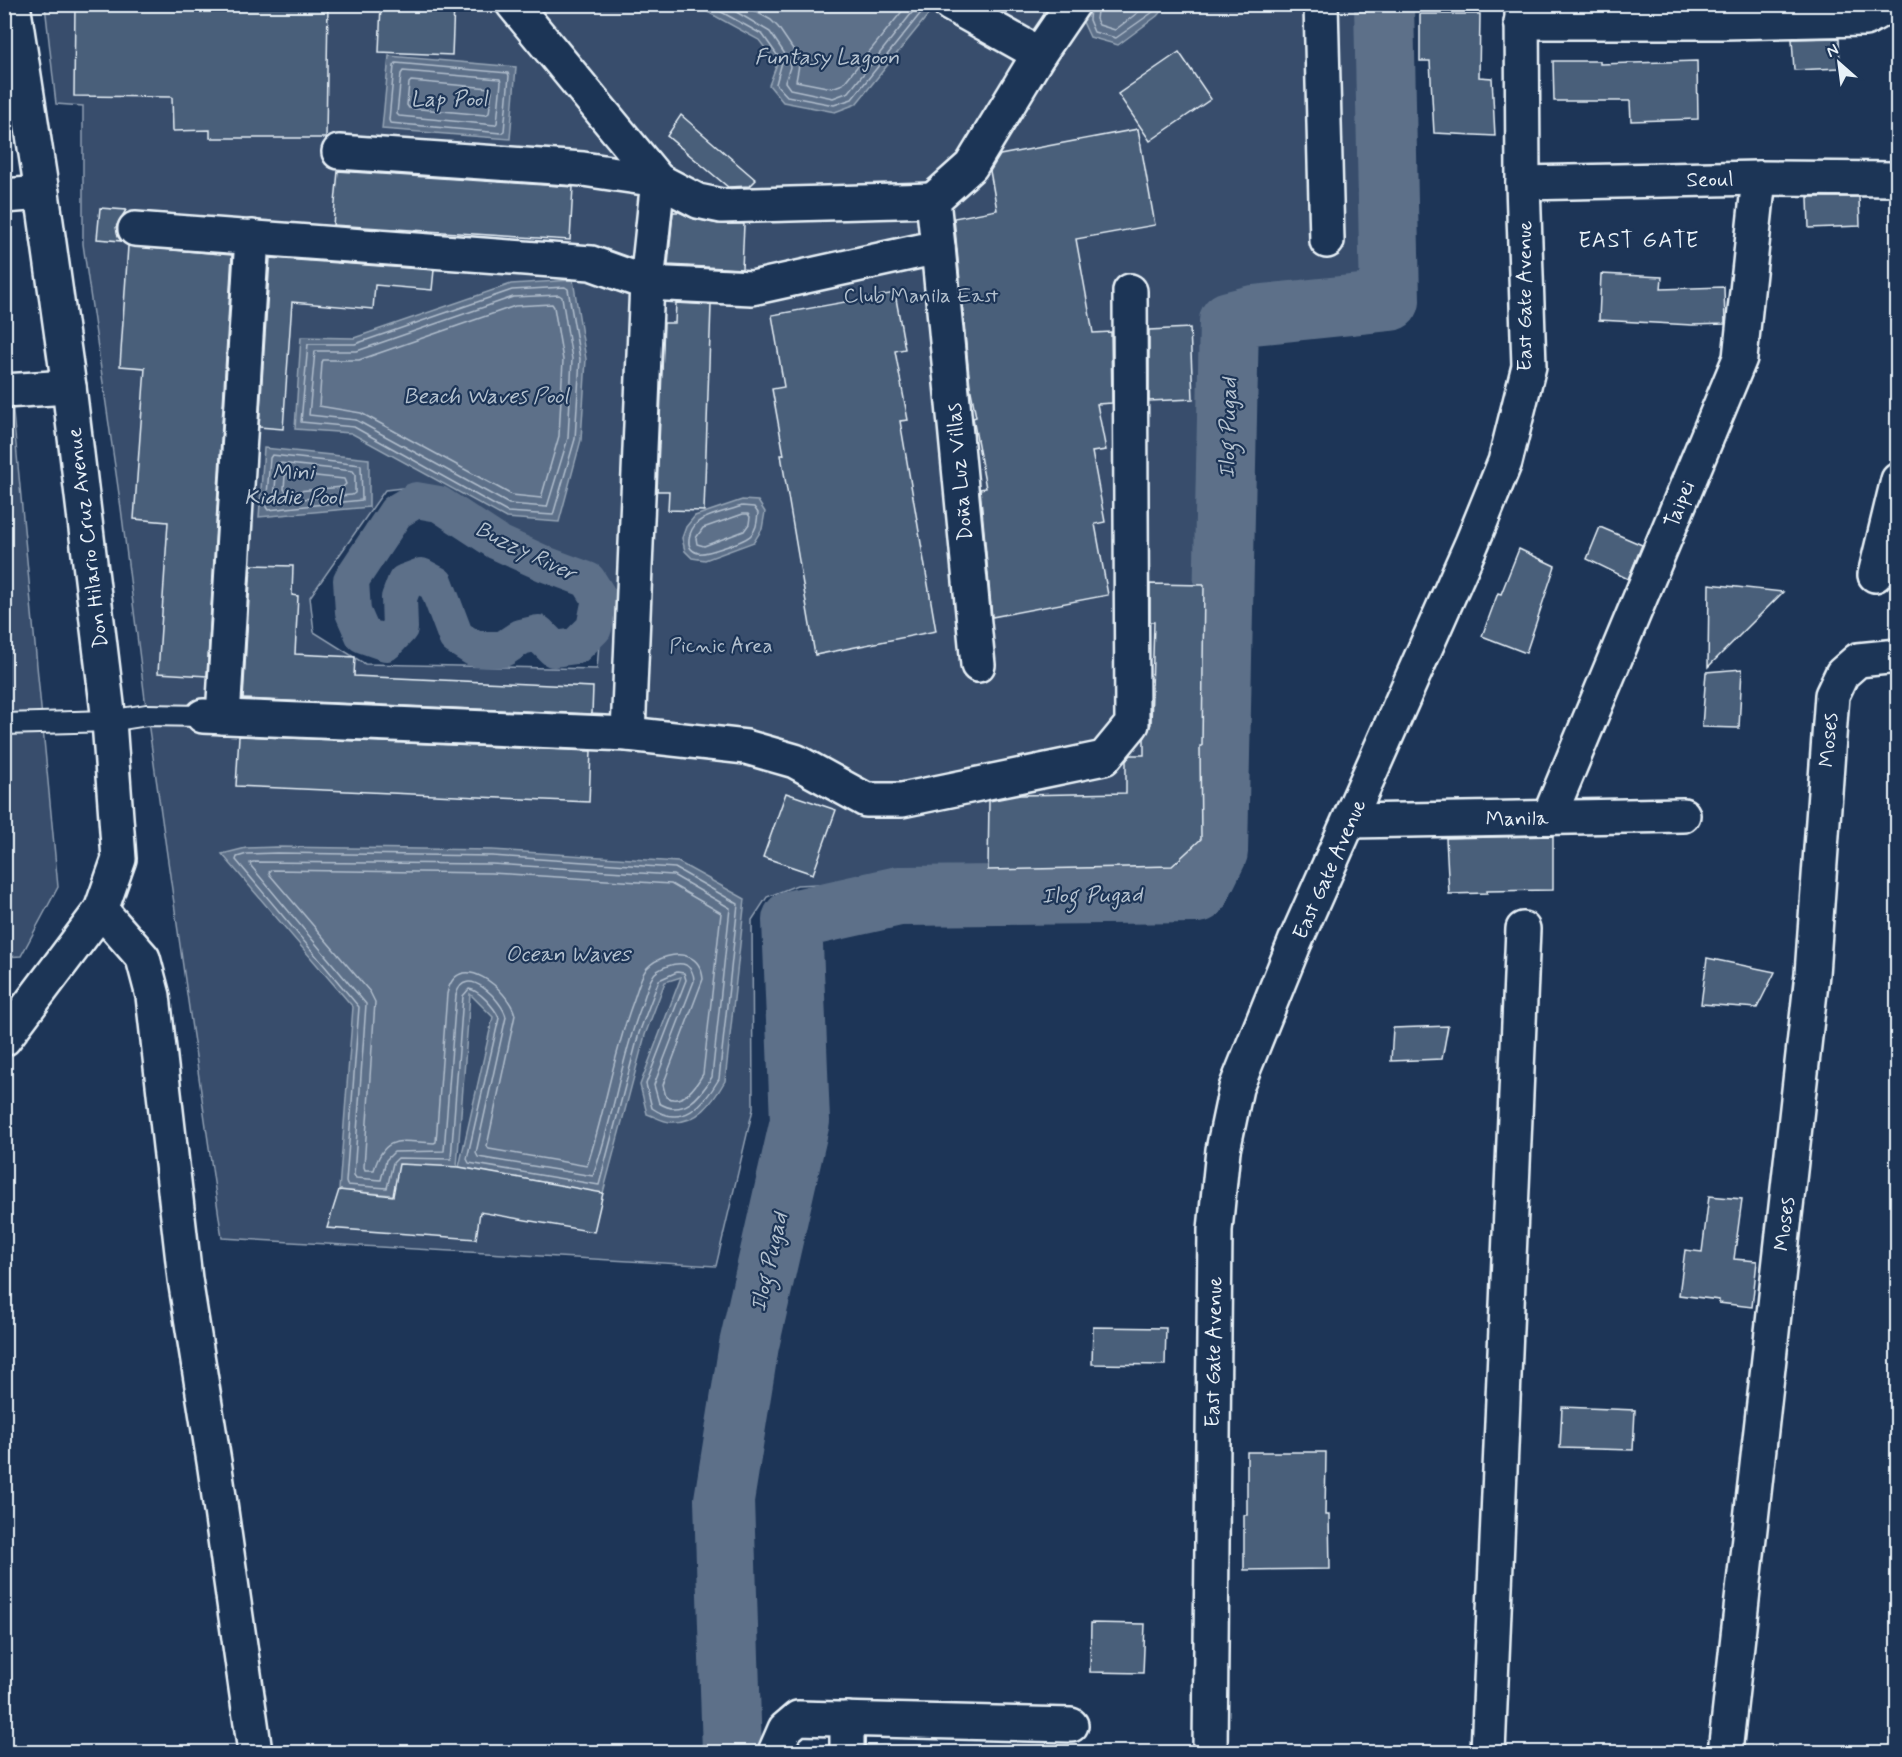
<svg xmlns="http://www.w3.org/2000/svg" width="1902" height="1757" viewBox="0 0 1902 1757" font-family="Mynerve,sans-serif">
<rect width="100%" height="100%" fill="#1d3557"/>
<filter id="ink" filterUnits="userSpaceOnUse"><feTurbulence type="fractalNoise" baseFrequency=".0167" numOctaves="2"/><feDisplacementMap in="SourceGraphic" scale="12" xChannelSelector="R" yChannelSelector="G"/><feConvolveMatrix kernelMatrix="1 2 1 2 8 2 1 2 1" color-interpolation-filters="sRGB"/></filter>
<g filter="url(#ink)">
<g fill="#374d6c" stroke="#909fb2" stroke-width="1.5" fill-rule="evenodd">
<path d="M45 5H1369L1384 266 1366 292 1240 298 1219 305 1210 320 1206 841 1177 868 797 885 767 897 752 920 753 1109 716 1266 222 1238 147 715 121 508 83 244V106L56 104ZM411 487 498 539 604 578 597 669 365 664 314 632 310 597 385 490Z"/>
<path d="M4 371H11L13 413 58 887 21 956 5 957Z"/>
</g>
<g fill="#5d7089" stroke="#95a4b5" stroke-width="1.5">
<path d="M695 5H934L932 10 856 104 835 112 783 102 769 85 777 64 759 40Z"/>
<path d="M1084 5H1167L1157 16 1118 45 1090 37 1083 22Z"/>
<path d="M389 56 516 67 510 139 382 129Z"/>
<path d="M573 280 586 359 581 440 559 522 506 518 351 433 295 429 301 337 354 338 511 284Z"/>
<path d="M264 448 369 459V507L259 517Z"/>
<path d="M742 500 758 501 765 512 762 529 754 542 705 560 692 558 685 551 682 538 686 527 695 516Z"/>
<path d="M277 847 492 850 678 862 745 899 725 1081C713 1102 698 1124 670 1122 663 1122 654 1116 647 1114L640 1085 681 977 665 982 645 1035 603 1193 459 1167 493 1017 470 994 457 1167 393 1195 339 1190 353 1007 222 854 246 848Z"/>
</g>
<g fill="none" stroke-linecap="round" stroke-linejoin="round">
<g stroke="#b0bdcc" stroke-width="1.5">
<path d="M707 4 763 35 782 62 776 84 787 96 834 105 852 99 928 4"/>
<path d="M723 4 770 32 789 60 790 67 785 82 790 89 833 98 849 92 919 4"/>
<path d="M742 4 771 20 778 27 797 55 799 65 796 81 832 88 843 84 908 4"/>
<path d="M1098 4 1096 19 1099 25 1115 30 1149 4"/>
<path d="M1090 8 1089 20 1094 32 1116 38 1153 12 1159 4"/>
<path d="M396 63 508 73 509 76 504 131 501 133 390 123 389 120 394 66Z"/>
<path d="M403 71 500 79 501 82 497 123 495 125 399 116 397 114 401 74Z"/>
<path d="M411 81 490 88 492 90 489 113 486 115 409 108 407 105 409 83Z"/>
<path d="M565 287 568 289 580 359 575 439 553 515 507 512 354 427 301 422 308 344H355L512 290Z"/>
<path d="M559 295 562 297 572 359 568 438 547 507 509 504 356 420 309 415 315 351H357L513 297Z"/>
<path d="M552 304 554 307 563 360 559 436 541 498 512 495 361 413 319 406 322 363 323 360H359L515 306Z"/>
<path d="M272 455 361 465 362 500 268 510 266 507 270 458Z"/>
<path d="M279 463 353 471 355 474V493L352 495 276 501 274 499 277 466Z"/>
<path d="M288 473 344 479 346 484 343 487 286 492 284 489 285 476Z"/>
<path d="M742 506 754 507 758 513C757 521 757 529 751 535 746 541 705 555 698 553 683 549 689 530 698 522 706 515 731 510 742 506Z"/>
<path d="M743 514H748L750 517 749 524 744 531 704 546 697 544 696 538 703 528Z"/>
<path d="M277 853 492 856 675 868 738 904 719 1079C704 1105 682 1129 652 1108L646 1084 686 980 684 973 677 972 659 980 639 1033 599 1185 469 1163 467 1159 499 1018C495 1008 479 990 469 989L463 996 451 1159 398 1158 393 1163 387 1188 347 1185 346 1182 359 1007 236 860 237 857 247 854Z"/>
<path d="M253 862 491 864 673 875 730 908 712 1077C700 1097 683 1118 659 1103L654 1085 694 981C694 974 692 969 686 965 677 961 657 968 653 976 647 985 645 997 641 1007 620 1061 613 1121 593 1176L478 1157 476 1153 506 1017C503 1001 465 962 456 995L444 1151 394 1152 386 1160 381 1180 356 1178 354 1175 366 1004 251 866 250 863Z"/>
<path d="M272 870 491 873 671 884 721 913 703 1074C696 1086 683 1106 666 1097L663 1085 703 979C702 970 699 961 689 957 677 951 656 958 647 968 640 977 637 991 633 1002 613 1055 605 1112 587 1166L489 1149 487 1146 515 1015C509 989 457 947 447 994L436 1142 434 1143C401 1142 385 1133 374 1170H365L364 1167 375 1002 370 992 270 875 269 872Z"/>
</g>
<path stroke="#5d7089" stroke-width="36" d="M416 500 439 504 497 542 545 564 588 580 600 599 594 628 576 646 554 649 538 633 521 637 503 649H475L456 637 436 584 421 576 405 582 399 598 400 628 386 643 363 635 353 612 351 580 396 512Z"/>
<path stroke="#5d7089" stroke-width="60" d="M732 1752 724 1500 749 1345 800 1121 792 920 899 896 1198 893 1218 852 1229 321 1253 315 1390 301 1384 4"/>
</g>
<g fill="#495e7a" stroke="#e8f1f8" stroke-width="1.5">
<path d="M75 4H328L326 138H210V130L173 131 172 97 74 96Z"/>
<path d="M381 4H454L452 55 379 52Z"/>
<path d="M1420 14H1480L1479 77 1492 78 1495 136 1434 133 1430 61H1420Z"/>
<path d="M1839 38 1840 68 1794 70 1792 39Z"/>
<path d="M1179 52 1211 99 1150 141 1118 94Z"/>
<path d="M1553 61H1600V64L1697 61 1698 119 1631 121 1630 101H1554Z"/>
<path d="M681 115 756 180 750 186 728 187 667 136Z"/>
<path d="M1138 129 1155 225 1076 239 1093 333 1111 332 1112 403 1097 404 1106 450 1092 452 1105 522 1095 524 1108 595 992 617 980 489 986 488 973 418 976 417 970 386 954 218 997 210 990 171 1000 155Z"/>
<path d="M338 171 573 187 570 240 333 225Z"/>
<path d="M1808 197H1859L1860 226 1809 228Z"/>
<path d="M100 208 126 210 116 227 118 237 122 241 97 239Z"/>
<path d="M673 212H679L694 219 718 224H744L742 269 668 265Z"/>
<path d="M128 246 232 255 207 676 158 673 168 522 134 519 145 368 120 366Z"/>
<path d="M270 258 434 270 432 290 375 285 373 309 292 302 283 429 259 427Z"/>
<path d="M1601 274 1662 277 1661 289 1724 287 1725 324 1692 325 1599 320Z"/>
<path d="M895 293 905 349 895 351 908 420 900 421 936 631 815 655 781 455H784L772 389 784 387 772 315Z"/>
<path d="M676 303 711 305 704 511 668 510 669 491H657L664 323H675Z"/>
<path d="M1190 328 1193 399 1149 401V330Z"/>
<path d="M1600 527 1642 545 1628 579 1587 559Z"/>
<path d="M1519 549 1555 566 1526 653 1482 636 1498 593 1501 594Z"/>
<path d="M251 565 293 566 292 595 298 596 295 654 355 657 354 676 593 687 592 714 243 699Z"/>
<path d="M1150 584 1204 585 1202 746H1200L1201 839 1172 866 988 870 989 801 1020 795 1126 793V761L1131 755H1144V739L1151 724 1154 622H1150Z"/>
<path d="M1709 584 1783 592 1708 667Z"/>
<path d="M1742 669 1739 728 1702 727 1706 672Z"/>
<path d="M239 736 591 751 589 802 236 786Z"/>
<path d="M786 793 836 810 813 874 763 857Z"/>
<path d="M1553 836V890L1487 891V893L1449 894 1446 838Z"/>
<path d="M1707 958 1775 972 1757 1008 1701 1004Z"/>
<path d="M1448 1026 1442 1059 1391 1061 1393 1028Z"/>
<path d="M399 1164 459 1167 603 1193 594 1232 480 1212 476 1239 327 1228 339 1190 393 1196Z"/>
<path d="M1709 1196 1742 1199 1734 1259 1757 1261 1752 1307 1719 1303V1300L1679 1295 1685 1250 1702 1252Z"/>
<path d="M1093 1327 1166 1328 1165 1365 1092 1364Z"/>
<path d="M1562 1407 1635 1410 1633 1450 1560 1448Z"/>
<path d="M1247 1452H1326L1325 1515H1329L1330 1569 1244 1570V1515H1247Z"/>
<path d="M1091 1623 1145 1624 1143 1673 1090 1672Z"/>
</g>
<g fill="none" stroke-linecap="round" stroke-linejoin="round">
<g stroke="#e8f1f8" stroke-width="24">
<path id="lane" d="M4 724 109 721 147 715 203 716"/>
</g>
<g stroke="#e8f1f8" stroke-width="38">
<g id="street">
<path d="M513 4 658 180 698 201 722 206 933 200"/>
<path d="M950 4 1039 54"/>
<path d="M1321 4 1327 241"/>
<path d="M1521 22H1723L1865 19 1881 10 1884 4"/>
<path d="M339 152 583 169 658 180 647 283 752 288 938 247 978 665"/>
<path d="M1523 183 1759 178 1898 179"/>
<path d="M4 196 42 193"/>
<path d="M135 229 591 263 647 283 628 734"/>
<path d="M938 247 933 200 971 166 1039 54 1073 4"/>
<path d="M4 391 69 387"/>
<path d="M1875 575 1898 480"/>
<path d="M203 716 628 734 746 747 795 761 866 800H902L1104 758 1132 724 1130 291"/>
<path d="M223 717 252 237"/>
<path d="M1549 817 1740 358 1759 178"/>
<path d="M1351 821 1683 815"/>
<path d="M101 910 143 958 153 996 185 1279 215 1468 255 1752"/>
<path d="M847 1719V1752"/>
<path d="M775 1752 785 1729 798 1718 1071 1725"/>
<path d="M1210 1752 1215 1230 1223 1150 1236 1088 1295 942 1472 543 1505 462 1529 366 1523 183 1522 4"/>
<path d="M1488 1752 1523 929"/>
<path d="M1725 1752 1812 974 1832 695 1842 674 1858 660 1898 656"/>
</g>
</g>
<g stroke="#e8f1f8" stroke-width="38">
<path id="secondary" d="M4 1039 101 910 119 859 109 721 69 387 42 193 13 4"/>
</g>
<use href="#lane" stroke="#1d3557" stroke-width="20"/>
<use href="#street" stroke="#1d3557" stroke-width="33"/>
<use href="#secondary" stroke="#1d3557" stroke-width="33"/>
</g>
</g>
<g text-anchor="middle" stroke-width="4.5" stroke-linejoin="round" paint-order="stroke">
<g font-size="21" fill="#e8f1f8" stroke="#1d3557">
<text transform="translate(1710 179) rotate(-1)" y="7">Seoul</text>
<text transform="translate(1524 296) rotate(-90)" y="7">East Gate Avenue</text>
<text transform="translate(959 472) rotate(-95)" y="7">Doña Luz Villas</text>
<text transform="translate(1679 504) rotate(-68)" y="7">Taipei</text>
<text transform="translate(87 538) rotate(-97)" y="7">Don Hilario Cruz Avenue</text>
<text transform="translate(1828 740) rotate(-86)" y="7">Moses</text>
<text transform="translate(1517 818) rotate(-1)" y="7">Manila</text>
<text transform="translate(1329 869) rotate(-66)" y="7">East Gate Avenue</text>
<text transform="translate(1784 1224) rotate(-84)" y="7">Moses</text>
<text transform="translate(1213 1352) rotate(-89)" y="7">East Gate Avenue</text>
</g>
<g font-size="21" fill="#b3c0ce" stroke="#1d3557">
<text x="921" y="302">Club Manila East</text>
<text x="721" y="652">Picnic Area</text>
</g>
<g font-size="22" font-style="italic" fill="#b7c4d1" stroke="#1d3557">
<text x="827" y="64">Funtasy Lagoon</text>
<text x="449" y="106">Lap Pool</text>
<text x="486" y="403">Beach Waves Pool</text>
<text transform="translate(1227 428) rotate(-89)" y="8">Ilog Pugad</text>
<text x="293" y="479">Mini<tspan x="293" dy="25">Kiddie Pool</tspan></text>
<text transform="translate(526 550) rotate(26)" y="8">Buzzy River</text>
<text transform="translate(1092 894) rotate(-1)" y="8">Ilog Pugad</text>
<text x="568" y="961">Ocean Waves</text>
<text transform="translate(768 1262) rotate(-77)" y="8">Ilog Pugad</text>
</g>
<g font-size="22" letter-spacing="1.5" fill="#e8f1f8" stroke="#1d3557">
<text x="1639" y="247">EAST GATE</text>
</g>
</g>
<rect width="1902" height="1757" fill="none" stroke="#1d3557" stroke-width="24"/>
<rect x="12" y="12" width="1878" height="1733" fill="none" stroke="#e8f1f8" stroke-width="2" filter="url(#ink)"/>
<g transform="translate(1839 63) rotate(332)" stroke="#1d3557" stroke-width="4.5" paint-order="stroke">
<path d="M0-4.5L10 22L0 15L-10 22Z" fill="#e8f1f8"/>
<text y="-9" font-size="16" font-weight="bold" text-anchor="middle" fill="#e8f1f8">N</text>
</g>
</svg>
